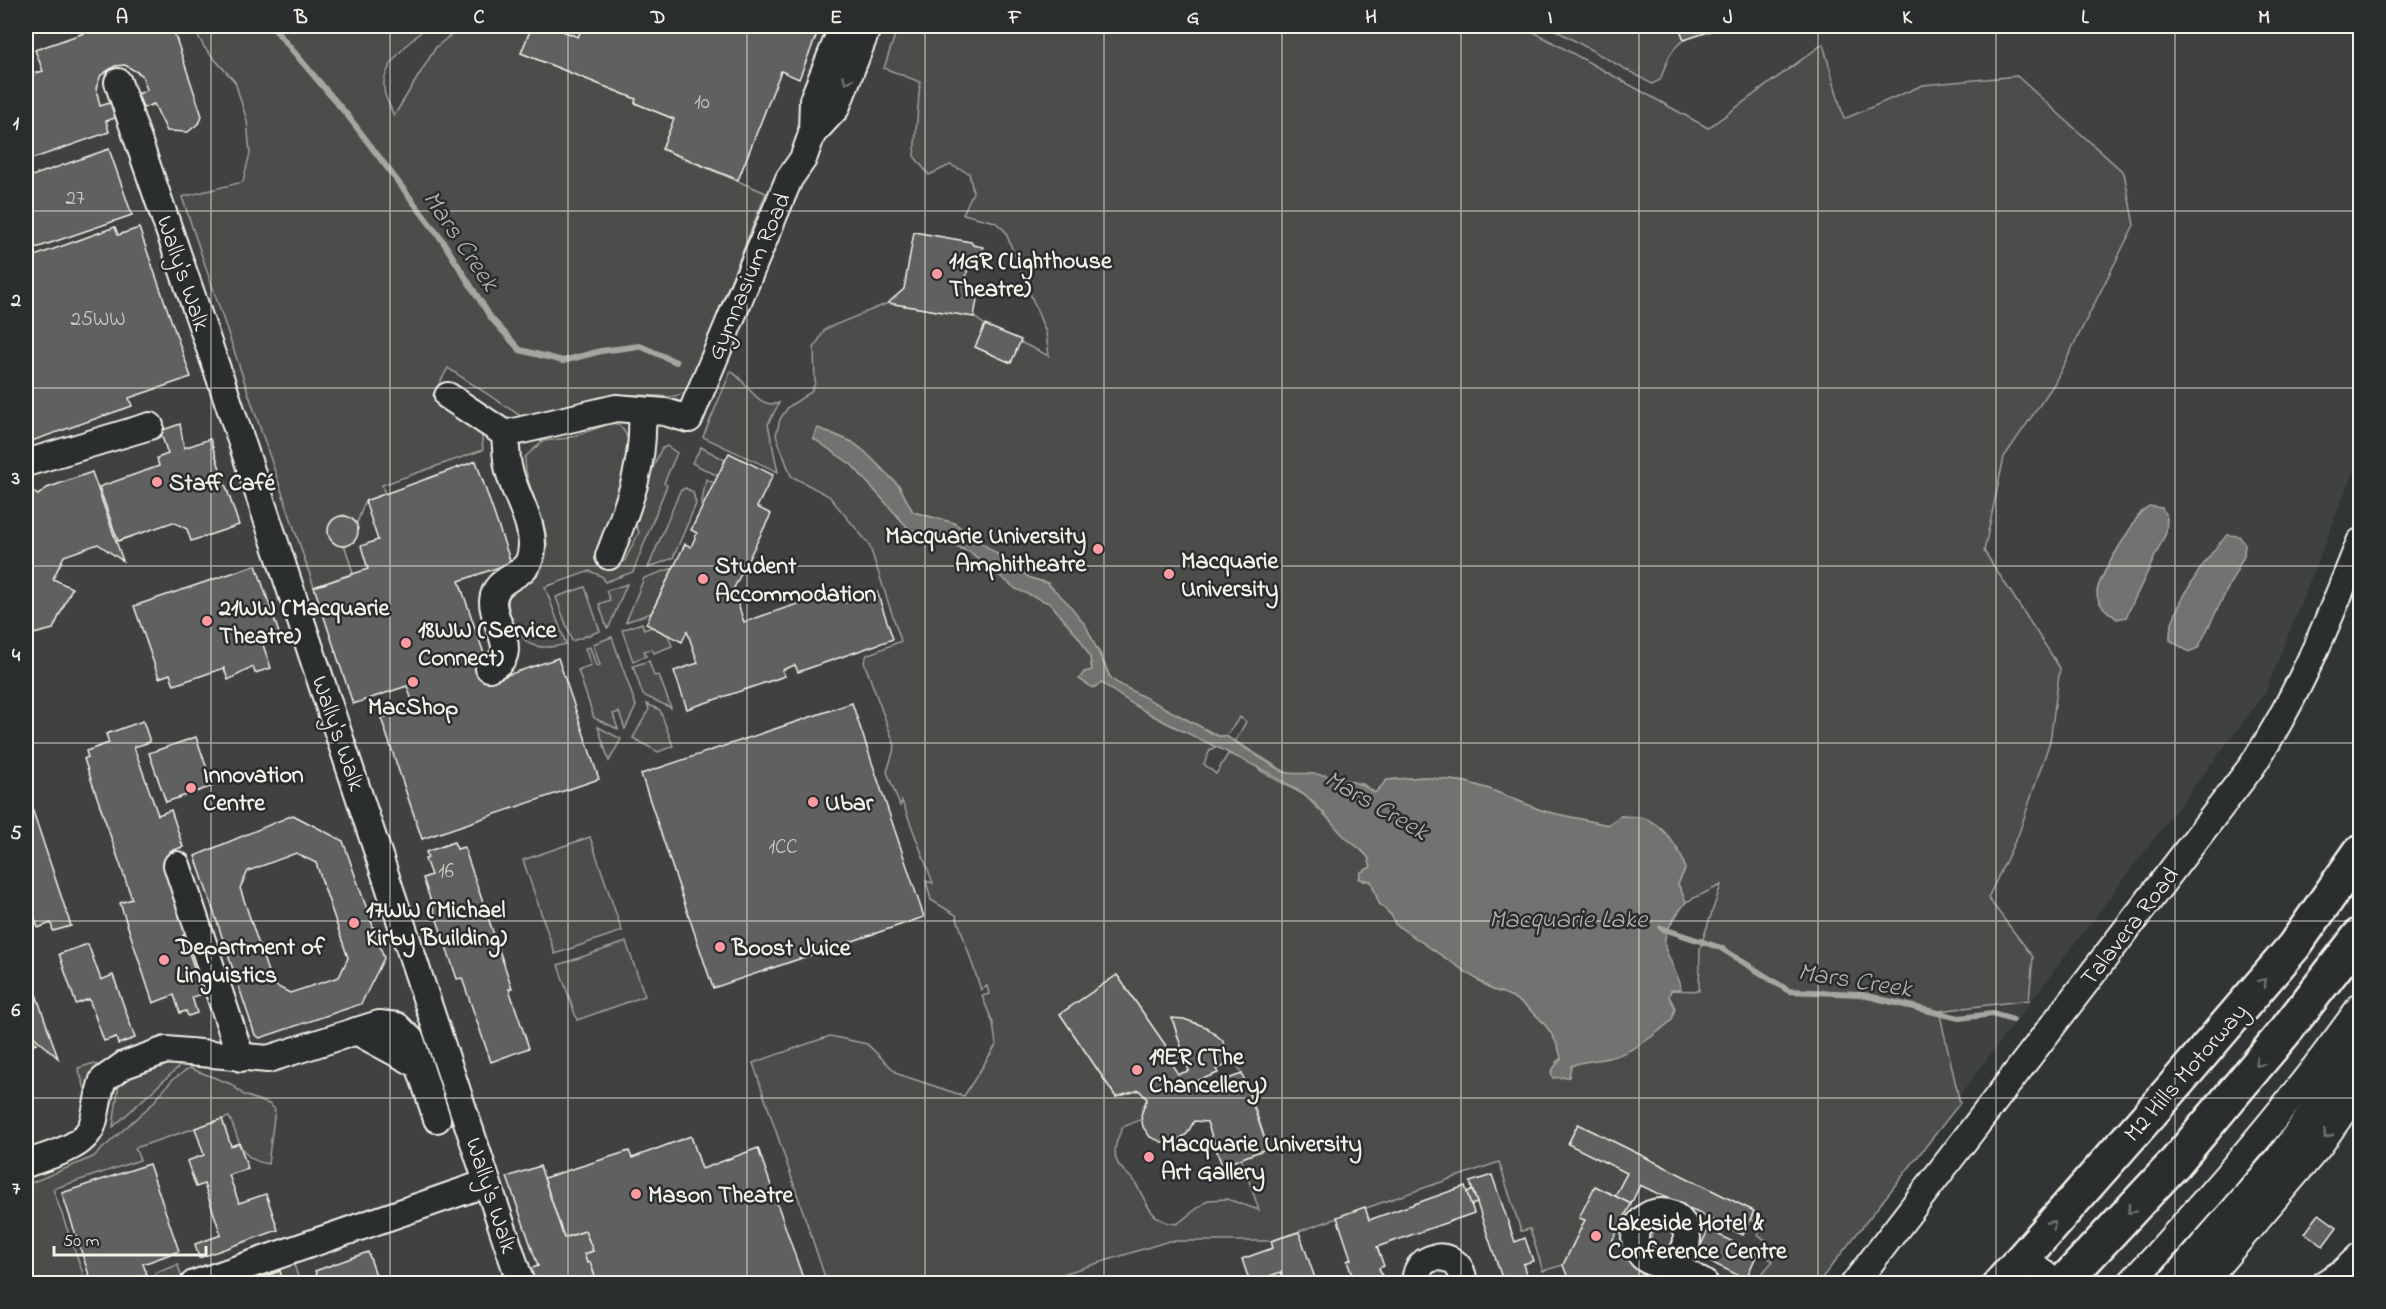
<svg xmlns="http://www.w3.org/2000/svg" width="2386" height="1309" viewBox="0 0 2386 1309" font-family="'Indie Flower',sans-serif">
<rect width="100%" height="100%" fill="#323535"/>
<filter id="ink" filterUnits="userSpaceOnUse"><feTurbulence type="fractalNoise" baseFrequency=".0167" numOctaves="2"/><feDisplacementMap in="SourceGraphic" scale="12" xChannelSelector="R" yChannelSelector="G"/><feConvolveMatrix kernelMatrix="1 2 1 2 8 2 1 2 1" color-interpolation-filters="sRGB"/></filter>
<g filter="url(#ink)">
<path fill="#404242" d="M26 26H2360V455L2265 693 1817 1283H26Z"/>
<g fill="#4b4d4c" stroke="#a09f9a" stroke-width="1.5" fill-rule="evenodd">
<path d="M193 26H428C411 40 381 65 384 90 385 98 391 108 394 116L436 47 462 26H532L521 53 636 99 635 103 674 119 662 149 766 193 717 315 694 385C678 404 655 394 634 395 598 396 560 411 525 419L448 368 433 395 481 427 483 450 382 485 385 494 365 501 357 523 345 515C323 517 324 543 345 547L353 573 314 587 182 197 243 182 250 153 247 121 235 82 204 47Z"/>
<path d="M550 26H583L578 37Z"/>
<path d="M898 26H1523L1708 128 1823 44 1844 119 1923 85 2017 76 2124 173 2134 225 2054 384 2004 457 1984 551 2060 668 2050 741 2019 833 1988 898 2033 957 2029 1000 1939 1011 1960 1103 1818 1283H1754L1773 1261 1762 1254 1766 1240 1758 1236 1761 1225 1750 1219 1754 1211 1578 1124 1568 1144 1627 1173 1615 1196 1595 1186 1580 1217 1585 1220 1563 1265 1543 1271 1530 1229 1521 1231 1499 1162 1271 1241H1169L1034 1283H827L753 1063 830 1036 867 1044 898 1074 964 1096 996 1045 993 1023 982 996 989 994 987 986 981 990 956 915 931 900 926 881 933 883 902 801 900 806 887 772 895 746 864 662 867 655 901 641 869 544 829 496 791 476 776 435 780 419 788 407 811 392 815 383 814 348 825 329 888 303 974 317 985 325 976 347 1011 362 1020 342 1049 356 1046 333 1005 231 995 222 963 214 973 192 969 173 950 165 929 175 914 156 920 82 884 68ZM827 431 852 442 864 451 899 486 913 512 954 523 1030 578 1048 583 1100 653 1110 677 1117 683 1218 736H1226L1240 717 1246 722 1235 741 1290 775 1363 784 1375 793 1387 780 1423 777 1466 782 1489 789 1543 811 1608 825 1620 816 1643 818 1685 869 1678 884 1686 902 1721 885 1700 948 1699 991 1671 990 1669 996 1672 1020C1645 1043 1619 1057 1584 1061 1571 1063 1569 1065 1556 1062L1561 1058C1556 1028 1522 996 1493 990L1395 924 1392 916 1379 903 1371 881H1363L1371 867 1368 857 1304 795 1261 771 1250 761 1228 754 1216 774 1204 764 1210 750 1217 746C1172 727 1126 705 1090 672L1092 670 1090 657 1080 639 1051 604 996 574 970 552 910 530 852 465 813 438ZM1117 975 1175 1059 1184 1055 1172 1019C1236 1020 1251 1099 1268 1148L1241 1158 1259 1210 1227 1199 1208 1200 1177 1224C1150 1222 1148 1204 1136 1184 1131 1175 1119 1170 1116 1159 1113 1148 1118 1137 1123 1127L1142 1119V1109L1147 1099 1139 1090 1116 1097 1060 1014Z"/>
<path d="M1548 26H1679L1684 40C1668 51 1667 63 1660 80L1652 84Z"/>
<path d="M731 371C747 381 757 410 779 403L768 424 778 472 703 437Z"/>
<path d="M612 423C629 425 630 449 631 463L597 550 624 562 639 532 632 518 661 449 667 446 677 453 664 483 667 485 633 572 605 582 603 577 590 571 545 587 566 644C555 647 541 649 530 644 519 638 503 607 510 595 514 588 523 587 529 583 540 575 547 559 547 546 547 515 524 488 525 457L543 441 568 438Z"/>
<path d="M701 447 725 460 718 476 692 463Z"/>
<path d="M706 479 714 483 703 507 701 506Z"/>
<path d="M685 488 693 492 696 504 673 558 648 568 680 491Z"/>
<path d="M673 568 651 613 626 622 644 578Z"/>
<path d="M627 584 609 627 607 628 599 604 610 600 606 591Z"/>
<path d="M585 587 600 631 572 641 556 597Z"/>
<path d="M642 623 644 630 652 627 668 635 672 646 654 653 652 649 644 651 646 656 633 661 622 630Z"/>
<path d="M612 637 636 706 625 729 619 712 613 714 618 729 594 718 578 670 591 665 585 648 590 647 596 666 600 665 593 644Z"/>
<path d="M649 661 654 676 659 675 671 708 643 695 633 666Z"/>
<path d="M647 704 660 710 673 746 658 752 633 738 649 709Z"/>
<path d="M598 727 621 739 609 761Z"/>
<path d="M590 837 622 931 555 954 523 860Z"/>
<path d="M626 942 645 996 577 1020 558 965Z"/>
<path d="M169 1063H183L113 1127 119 1082 151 1066Z"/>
<path d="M91 1064 108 1066 92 1091 85 1089 78 1068Z"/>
<path d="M189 1068 231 1084 244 1095 269 1104 275 1109 268 1164C238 1159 241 1141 229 1117L135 1148 140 1160 53 1189 86 1282 26 1283V1185L93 1157 152 1104 172 1080Z"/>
<circle cx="1662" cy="1238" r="11"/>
<path d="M286 1256 289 1265 294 1264 300 1283H284L279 1271 244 1283 208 1284Z"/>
<path d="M178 1265 182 1279 168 1283H153L158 1282 155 1273Z"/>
</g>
<g fill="#727370" stroke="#a6a5a0" stroke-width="1.5">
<path d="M818 428 852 442 864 451 899 486 913 512 954 523 1030 578 1047 583 1068 603 1086 626 1110 677 1117 683 1218 736H1226L1281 771C1293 776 1303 772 1315 774 1334 776 1359 781 1375 793L1387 780 1423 777 1466 782 1489 789 1543 811 1608 825 1620 816C1628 817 1637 816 1644 818 1662 824 1683 851 1685 869L1678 884 1686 902C1650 949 1668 942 1681 989L1671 990 1669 996 1675 1008 1672 1020C1655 1035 1635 1051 1612 1057 1598 1061 1584 1060 1571 1066L1569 1077 1553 1078 1551 1072 1561 1058C1556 1028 1522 996 1493 990L1395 924 1392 916 1379 903 1371 881 1359 879 1361 872 1371 867 1368 857C1361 848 1352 844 1344 836 1331 823 1321 807 1306 796 1242 752 1165 731 1102 683L1093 688 1079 679 1084 672 1092 670 1090 657 1080 639 1051 604 1016 589 970 552 910 530 852 465 813 438Z"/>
<path d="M2149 506 2162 508 2167 518 2166 533 2126 617 2117 619C2109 613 2097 605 2097 593 2097 578 2131 528 2140 513Z"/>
<path d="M2228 535 2239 536 2245 544 2244 556 2198 648 2189 652 2170 640C2167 615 2209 551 2228 535Z"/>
</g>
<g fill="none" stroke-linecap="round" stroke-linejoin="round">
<g stroke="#a6a5a0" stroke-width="6">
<path d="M272 26 348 116 442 240 491 318 520 350 563 361 601 351 640 346 676 362"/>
<path d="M1661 928 1721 948 1789 991 1859 994 1959 1018 1992 1014 2013 1020"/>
</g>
</g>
<g fill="#5f605f" stroke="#f4f1e8" stroke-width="1.5" fill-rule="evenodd">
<path d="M110 26H172L202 116 200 122 188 132 167 131 154 104 143 108 138 94 147 90 142 75 125 65 115 66 101 75 96 88 100 106 113 102 118 117 106 121 109 132 26 161V76L43 71 35 50 84 33 91 28 92 31Z"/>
<path d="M532 26H550L578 37 583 26H820L799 79 781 71 738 180 662 149 674 119 635 103 636 99 521 53Z"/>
<path d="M1679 26H1726L1684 40Z"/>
<path d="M109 149 132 215 36 248 26 218V178Z"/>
<path d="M115 227 118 235 139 228 191 377 129 398 132 406 26 443V416L30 415 26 406V259Z"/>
<path d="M914 232 971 242 973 245 983 247 980 262 969 261 965 286 979 288 974 317 888 303 904 289Z"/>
<path d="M985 325 1021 340 1011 363 975 347Z"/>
<path d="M180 424 184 448 210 439 239 525 191 541 187 529 173 522 118 541 99 487 159 466 157 458 168 454 160 431Z"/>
<path d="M729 453 773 475 757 507 771 514 733 590 744 622 839 590 844 603 877 592 893 639 798 672 795 665 782 670 785 676 687 709 674 671 698 663 687 631 682 642 646 624 685 544 691 547 697 533 691 530Z"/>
<path d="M476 461 511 563 459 581 493 680 558 658 599 779 422 839 381 718 414 706 407 686 353 704 314 587 368 569 361 546 378 540 365 501Z"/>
<path d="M92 472 123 561 98 544 64 556 53 579 72 588 53 629 26 636V487L38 495 47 488Z"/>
<circle cx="343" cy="531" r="15"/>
<path d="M256 565 280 636 262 642 271 668 255 673 253 667 228 680 224 668 174 685 170 674 159 678 134 606Z"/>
<path d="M852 703 924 917 713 988 641 774Z"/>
<path d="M143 721 150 742 134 747 158 815 171 810 183 847 170 851 196 925 183 935 203 994 192 997 197 1013 188 1016 186 1011 180 1013 174 995 153 1003 120 903 132 899 84 759 88 757 86 751 109 743 106 734Z"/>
<path d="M196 737 213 786 166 802 149 753Z"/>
<path d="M26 790 71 926 53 931 51 923 38 928 26 891Z"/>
<path d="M293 815 343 841 384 958 361 1004 260 1038 255 1035 195 856ZM296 853 316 863 348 958 339 977 290 993 272 984 240 888 248 871Z"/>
<path d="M454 842 457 849 464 847 512 988 509 989 529 1048 491 1062 462 978 457 979 423 878 431 875 425 859 428 858 426 852Z"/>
<path d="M88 944 101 980 113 975 135 1038 118 1044 116 1037 104 1041 89 999 76 1004 59 954Z"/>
<path d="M26 965 58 1058 29 1032 26 1033 37 1043 26 1047Z"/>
<path d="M1117 975 1175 1059 1170 1062 1178 1074 1189 1071 1172 1018 1184 1019 1206 1027 1222 1040 1234 1062 1216 1069 1218 1073 1197 1081 1199 1089 1242 1074 1268 1148 1222 1166 1207 1122 1194 1121 1187 1134 1176 1141 1162 1142 1150 1137 1143 1127 1141 1115 1147 1099 1139 1090 1116 1097 1060 1014Z"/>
<path d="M222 1119 231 1146 239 1143 248 1169 229 1175 239 1203 266 1194 278 1230 199 1258 195 1244 221 1235 204 1184 196 1187 187 1161 204 1155 195 1128Z"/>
<path d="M1578 1124 1754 1211 1743 1235 1724 1226 1719 1235 1757 1254 1746 1279 1696 1255 1713 1220 1640 1185 1631 1204 1615 1196 1627 1173 1568 1144Z"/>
<path d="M691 1136 702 1169 758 1148 805 1284H587L596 1280 590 1262 587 1263 584 1254 593 1251 585 1231 564 1238 544 1178 629 1151 632 1158Z"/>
<path d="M149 1164 179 1251 143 1264 147 1274 117 1284H92L62 1193Z"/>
<path d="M540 1166 564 1238 585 1231 593 1251 584 1254 587 1263 590 1262 596 1280 587 1284H530L526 1270 538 1266 507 1177Z"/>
<path d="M1492 1175 1515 1242 1525 1238 1533 1261 1523 1264 1529 1284H1504L1470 1182Z"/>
<path d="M1465 1186 1474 1213 1377 1247 1384 1266 1379 1268 1385 1284H1355L1347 1261 1351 1259 1337 1217 1365 1207 1369 1220Z"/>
<path d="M1595 1186 1631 1204 1607 1251 1671 1284H1579L1568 1278 1563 1265 1585 1220 1579 1218Z"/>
<path d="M1472 1190 1477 1203 1471 1205 1467 1192Z"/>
<path d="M2319 1214 2337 1227 2323 1246 2305 1233Z"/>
<path d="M1299 1232 1317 1284H1285L1281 1272 1250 1283 1242 1259 1273 1248 1271 1241Z"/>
<path d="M368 1252 379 1284H320L315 1271Z"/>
<path d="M280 1271 284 1284H244Z"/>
</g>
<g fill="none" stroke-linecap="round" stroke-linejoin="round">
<g stroke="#f4f1e8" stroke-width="30">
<g id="minor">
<path d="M118 82 227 398 521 1284"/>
<path d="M812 134 836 108 868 26"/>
<path d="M448 396 505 434"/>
<path d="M26 463 150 426"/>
<path d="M609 556C628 506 645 466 642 412"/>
<path d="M489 668C523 655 492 624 493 601 495 575 527 579 531 554 537 525 513 494 508 466 506 456 506 445 505 434L616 408 665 412 689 419 789 179 803 159 812 134 813 100 843 26"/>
<path d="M177 865 241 1058"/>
<path d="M356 1031 419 1065"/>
<path d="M26 1164C48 1155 85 1149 93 1123 97 1109 98 1094 103 1080L124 1065 166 1050 268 1059 379 1024 397 1026 411 1040 437 1119"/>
<circle cx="1661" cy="1238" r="26"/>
<path d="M2024 1256 2055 1284"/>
<path d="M1671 1263 1705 1284"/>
<path d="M194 1284 487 1183"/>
<path d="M1416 1284C1412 1249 1465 1248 1463 1284"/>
<path d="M1854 1284 2252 766C2299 695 2329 620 2360 542"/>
<path d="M2130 1284C2212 1195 2290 1105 2360 1007"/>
<path d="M2202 1284 2319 1146 2360 1087"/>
<path d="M2324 1284 2343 1272 2360 1256"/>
</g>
</g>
<g stroke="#f4f1e8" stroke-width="38">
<g id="highway">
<path d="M2000 1284 2170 1091 2294 946 2360 852"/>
<path d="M2062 1284 2175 1163 2287 1029 2360 935"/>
<path d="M2174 1284 2282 1160 2360 1052"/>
</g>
</g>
<use href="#minor" stroke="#2a2d2e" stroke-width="26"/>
<use href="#highway" stroke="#2a2d2e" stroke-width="33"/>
</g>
<defs><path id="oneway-chevron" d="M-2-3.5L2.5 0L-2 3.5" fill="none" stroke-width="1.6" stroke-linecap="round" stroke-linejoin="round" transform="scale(1.5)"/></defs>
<g stroke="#71726f">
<use href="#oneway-chevron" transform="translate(847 80) rotate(111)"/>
<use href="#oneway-chevron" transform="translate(2263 982) rotate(-49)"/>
<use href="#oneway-chevron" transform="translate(2259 1063) rotate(130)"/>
<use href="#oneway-chevron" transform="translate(2327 1135) rotate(125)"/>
<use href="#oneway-chevron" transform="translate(2131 1210) rotate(133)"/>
<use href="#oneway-chevron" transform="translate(2052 1224) rotate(-48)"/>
</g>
</g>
<path fill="none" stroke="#f4f1e8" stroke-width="1.5" stroke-opacity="0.55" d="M211 26V1284M390 26V1284M568 26V1284M747 26V1284M925 26V1284M1104 26V1284M1282 26V1284M1461 26V1284M1639 26V1284M1818 26V1284M1996 26V1284M2175 26V1284M26 211H2360M26 388H2360M26 566H2360M26 743H2360M26 921H2360M26 1098H2360"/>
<g fill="#ff9aa2" stroke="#2a2d2e" stroke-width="2">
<circle cx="937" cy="274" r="6"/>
<circle cx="157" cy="482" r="6"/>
<circle cx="1098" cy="549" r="6"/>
<circle cx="1169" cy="574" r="6"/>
<circle cx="703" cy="579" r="6"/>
<circle cx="207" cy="621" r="6"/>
<circle cx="406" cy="643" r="6"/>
<circle cx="413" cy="682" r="6"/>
<circle cx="191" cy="788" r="6"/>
<circle cx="813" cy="802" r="6"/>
<circle cx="354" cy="923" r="6"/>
<circle cx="720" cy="947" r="6"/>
<circle cx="164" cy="960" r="6"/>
<circle cx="1137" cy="1070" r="6"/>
<circle cx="1149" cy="1157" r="6"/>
<circle cx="636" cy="1194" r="6"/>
<circle cx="1596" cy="1236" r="6"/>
</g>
<g text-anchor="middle" stroke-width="5" stroke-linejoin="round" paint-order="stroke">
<g font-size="21" fill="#cfcdc6">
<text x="702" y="108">10</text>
<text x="75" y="204">27</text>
<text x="98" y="325">25WW</text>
<text x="783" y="853">1CC</text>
<text x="446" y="877">16</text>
</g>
<g font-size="24" font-weight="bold" fill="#f4f1e8" stroke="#2a2d2e" text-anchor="start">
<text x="949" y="268">11GR (Lighthouse<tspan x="949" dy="28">Theatre)</tspan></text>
<text x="169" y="490">Staff Café</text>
<text x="1086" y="543" text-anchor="end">Macquarie University<tspan x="1086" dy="28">Amphitheatre</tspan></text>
<text x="1181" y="568">Macquarie<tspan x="1181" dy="28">University</tspan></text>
<text x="715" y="573">Student<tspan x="715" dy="28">Accommodation</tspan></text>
<text x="219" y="615">21WW (Macquarie<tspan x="219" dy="28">Theatre)</tspan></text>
<text x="418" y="637">18WW (Service<tspan x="418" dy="28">Connect)</tspan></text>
<text x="413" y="714" text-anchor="middle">MacShop</text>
<text x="203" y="782">Innovation<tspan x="203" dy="28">Centre</tspan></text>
<text x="825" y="810">Ubar</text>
<text x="366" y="917">17WW (Michael<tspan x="366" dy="28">Kirby Building)</tspan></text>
<text x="176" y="954">Department of<tspan x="176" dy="28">Linguistics</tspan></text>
<text x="732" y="955">Boost Juice</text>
<text x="1149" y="1064">19ER (The<tspan x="1149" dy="28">Chancellery)</tspan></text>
<text x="1161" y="1151">Macquarie University<tspan x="1161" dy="28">Art Gallery</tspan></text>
<text x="648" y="1202">Mason Theatre</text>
<text x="1608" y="1230">Lakeside Hotel &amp;<tspan x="1608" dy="28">Conference Centre</tspan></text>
</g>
<g font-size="24" fill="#f4f1e8" stroke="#2a2d2e">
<text transform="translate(184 273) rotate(71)" y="8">Wally's Walk</text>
<text transform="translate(748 276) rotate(-67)" y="8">Gymnasium Road</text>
<text transform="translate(339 733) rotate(71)" y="8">Wally's Walk</text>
<text transform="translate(2129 926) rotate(-52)" y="8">Talavera Road</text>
<text transform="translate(2185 1072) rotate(-49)" y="8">M2 Hills Motorway</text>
<text transform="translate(492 1195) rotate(72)" y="8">Wally's Walk</text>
</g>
<g font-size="26" font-style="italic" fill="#b3b2ac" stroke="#2a2d2e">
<text transform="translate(462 240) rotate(56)" y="9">Mars Creek</text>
<text transform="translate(1377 804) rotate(30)" y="9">Mars Creek</text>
<text x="1568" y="927">Macquarie Lake</text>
<text transform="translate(1855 979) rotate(9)" y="9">Mars Creek</text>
</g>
</g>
<rect width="2386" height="1309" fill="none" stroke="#2a2d2e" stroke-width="66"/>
<path d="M54 1246v9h152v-9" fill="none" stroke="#f4f1e8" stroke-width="3"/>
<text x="63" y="1246" font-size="18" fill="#f4f1e8" stroke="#2a2d2e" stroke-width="4.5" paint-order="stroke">50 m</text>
<rect x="33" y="33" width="2320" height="1243" fill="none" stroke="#f4f1e8" stroke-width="2"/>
<g font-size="20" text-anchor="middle" font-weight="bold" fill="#f4f1e8">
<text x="122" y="23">A</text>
<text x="301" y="23">B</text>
<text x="479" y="23">C</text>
<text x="658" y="23">D</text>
<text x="836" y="23">E</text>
<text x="1015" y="23">F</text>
<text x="1193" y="23">G</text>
<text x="1371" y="23">H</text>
<text x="1550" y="23">I</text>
<text x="1728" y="23">J</text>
<text x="1907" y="23">K</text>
<text x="2085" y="23">L</text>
<text x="2264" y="23">M</text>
<text x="16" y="129">1</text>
<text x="16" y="306">2</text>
<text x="16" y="484">3</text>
<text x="16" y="661">4</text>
<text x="16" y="839">5</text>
<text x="16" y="1016">6</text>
<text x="16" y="1194">7</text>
</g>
</svg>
